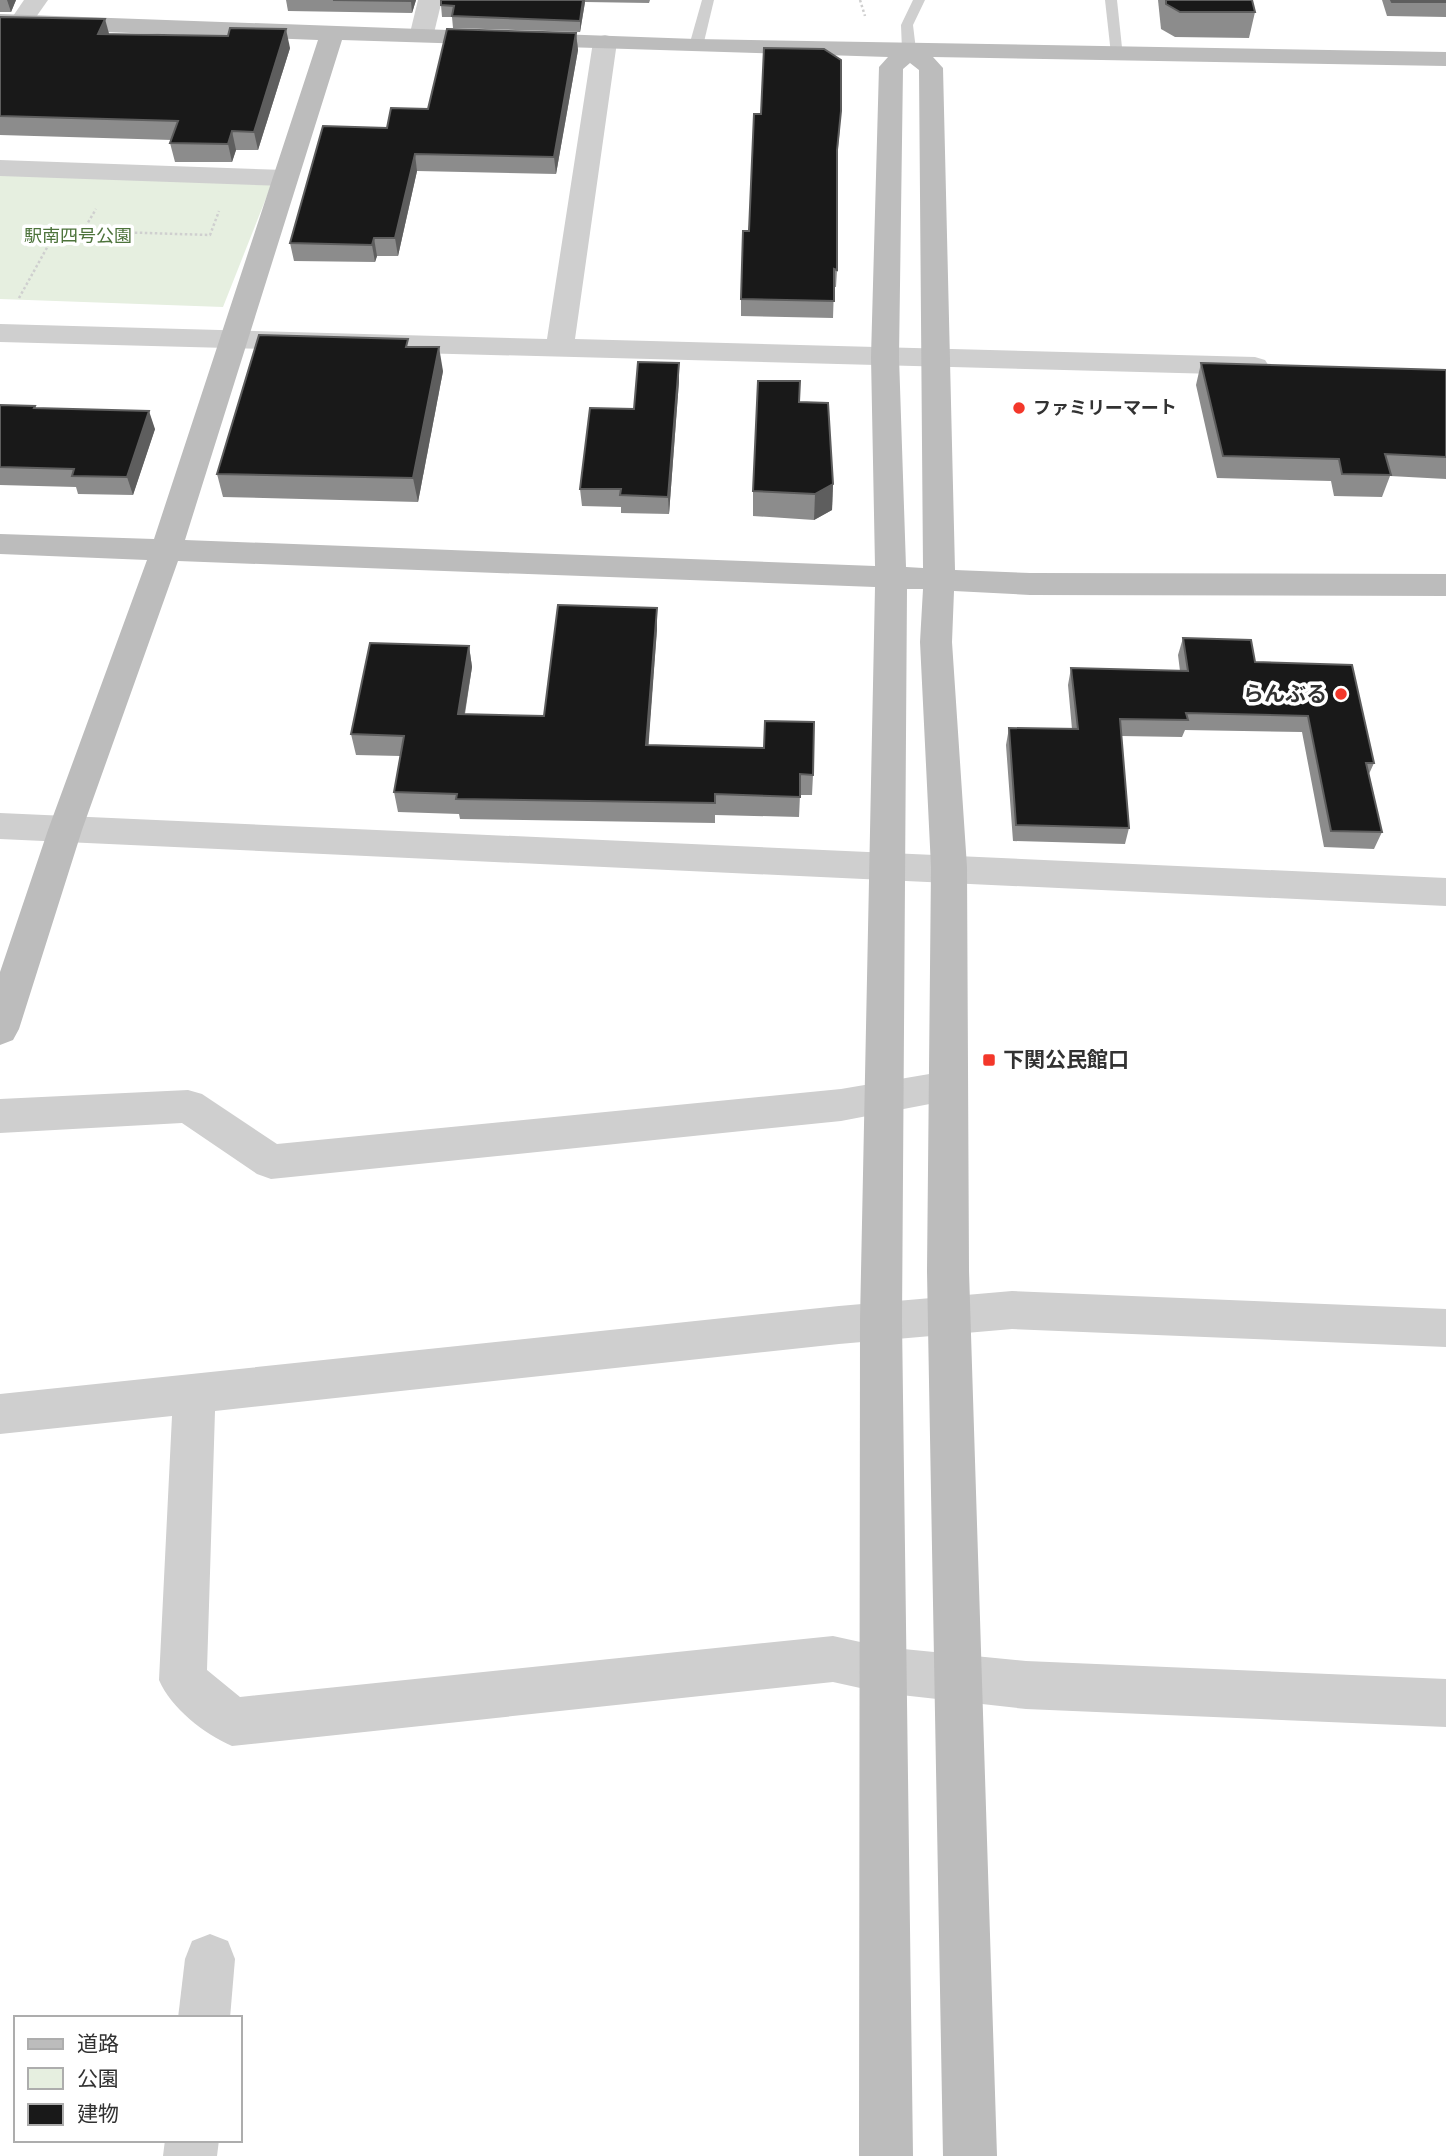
<svg xmlns="http://www.w3.org/2000/svg" width="1446" height="2156" viewBox="0 0 1446 2156" font-family="Barlow,'Noto Sans JP',sans-serif">
<rect width="100%" height="100%" fill="#fff"/>
<path fill="#e6efe0" d="M0 168 274 178 223 307 0 299Z"/>
<g fill="none" stroke-linecap="round" stroke-linejoin="round">
<g stroke="#cfcfcf" stroke-width="2.5" stroke-dasharray="2.5 2.5" stroke-linecap="butt">
<path d="M860 0 865 16"/>
<path d="M83 231 96 209"/>
<path d="M19 298 49 244 83 231 210 235 219 211"/>
</g>
<g fill="#cfcfcf" fill-rule="evenodd">
<path d="M702 0H714L703 46 696 50 689 46Z"/>
<path d="M913 0H925L913 25 916 50 909 54 902 50 901 25Z"/>
<path d="M1105 0H1117L1123 57 1111 54Z"/>
</g>
<g fill="#cfcfcf" fill-rule="evenodd">
<path d="M24 0H48L29 27H13L9 22Z"/>
<path d="M418 0H442L433 37 429 42H413L409 37Z"/>
<path d="M605 35 613 37 617 42 575 339 1255 357 1265 360 1269 366 1265 372 1255 375 0 342V324L547 339 593 42 597 37Z"/>
<path d="M0 160 285 170 294 173 298 178 294 183 285 186 0 176Z"/>
<path d="M0 813 1446 878V906L0 839Z"/>
<path d="M947 1071 961 1076 966 1087 961 1098 841 1121 271 1179 257 1174 182 1123 0 1133V1099L188 1090 202 1094 277 1144 841 1089Z"/>
<path d="M1012 1291 1446 1309V1347L1012 1329 839 1344 215 1411 207 1670 240 1697 833 1636 883 1647 1026 1661 1446 1679V1727L1026 1709 883 1693 833 1682 232 1746C204 1734 171 1708 159 1680L172 1416 0 1434V1394L839 1306Z"/>
<path d="M210 1934 228 1941 235 1959 230 2018H178L185 1959 192 1941Z"/>
<path d="M165 2140H219L217 2156H163Z"/>
</g>
<path fill="#bcbcbc" fill-rule="evenodd" d="M0 14 696 39 1446 52V66L933 57 943 68 955 570 1030 573 1446 574V596L1030 595 954 591 952 642 967 867 969 1271 997 2156H943L927 1271 931 867 920 642 923 589H907L902 1321 913 2156H859L860 1321 875 587 178 561 82 830 19 1029 13 1040 0 1045V972L48 830 147 560 0 554V534L154 539 318 40 0 28ZM342 40 888 57 879 67 871 357 875 566 185 540ZM910 63 919 70 923 568 906 567 899 357 903 69Z"/>
</g>
<g fill="#8c8c8c">
<path d="M0 0H16L11 12H0Z"/>
<path d="M286 0H416L412 13 288 11Z"/>
<path d="M441 0H650L649 3 585 2 580 32 453 28 452 17H442L441 5Z"/>
<path d="M1158 0H1252L1255 12 1249 38 1175 37 1161 29Z"/>
<path d="M1382 0H1446V17L1387 16Z"/>
<path d="M0 17 109 34 290 48 258 150H236L232 162H175L170 143 172 140 0 135Z"/>
<path d="M576 33 578 50 556 174 417 171 398 256H377L375 262 294 261 290 243 387 128 428 109Z"/>
<path d="M761 114 840 128 837 158V270L836 287H834L833 318 741 316V299Z"/>
<path d="M1201 363 1446 370V479L1390 476 1382 497 1334 496 1331 481 1217 478 1196 385Z"/>
<path d="M443 371 418 502 223 497 217 474Z"/>
<path d="M679 381 669 514 621 513V507L582 506 580 489 634 409Z"/>
<path d="M799 402 833 484 832 510 814 520 753 516V491Z"/>
<path d="M0 405 35 406 36 408 155 429 133 495 78 494 76 487 0 485Z"/>
<path d="M657 629 648 745 813 775 812 795H800L799 817 715 815V823L460 819 459 814 398 812 394 792 400 756 356 755 351 734 469 646 472 667 465 714 544 716Z"/>
<path d="M1183 638 1255 662 1374 763 1369 774 1382 832 1374 849 1324 847 1302 732 1185 730 1182 737 1121 736 1129 828 1125 844 1013 841 1006 745 1009 728 1072 729 1068 685 1071 668 1180 671 1178 655Z"/>
</g>
<g fill="#5e5e5e">
<path d="M7 0H16L11 12Z"/>
<path d="M411 0H416L412 13 411 1Z"/>
<path d="M583 0H585V2L580 32V21Z"/>
<path d="M105 19 110 37 98 34Z"/>
<path d="M286 29 290 48 258 150 254 132Z"/>
<path d="M576 33 578 50 556 174 554 157Z"/>
<path d="M232 131 236 150 232 162 228 144Z"/>
<path d="M415 154 417 171 398 256 395 238Z"/>
<path d="M374 238 377 256 375 262 372 245Z"/>
<path d="M439 347 443 371 418 502 413 478Z"/>
<path d="M679 363V381L669 514 668 497Z"/>
<path d="M149 411 155 429 133 495 127 477Z"/>
<path d="M833 484 832 510 814 520 815 494Z"/>
<path d="M657 608V629L647 766 646 745Z"/>
<path d="M469 646 472 667 461 735 458 714Z"/>
</g>
<g fill="#191919" stroke="#5e5e5e" stroke-width="2">
<path d="M333 0H411V1Z"/>
<path d="M441 0H583L580 21 452 16 454 6 441 5Z"/>
<path d="M1166 0H1252L1255 12H1180L1166 4Z"/>
<path d="M1391 0H1446V2H1392Z"/>
<path d="M0 17 105 19 98 34 228 36 230 28 286 29 254 132 232 131 228 144 170 143 178 121 0 116Z"/>
<path d="M447 29 576 33 554 157 415 154 395 238H374L372 245 290 243 323 126 387 128 391 108 428 109Z"/>
<path d="M764 48 824 49 841 60V111L837 150V270L834 269V301L741 299 743 231H749L754 114H761Z"/>
<path d="M259 335 408 339 406 347H439L413 478 217 474Z"/>
<path d="M638 362 679 363 668 497 620 495 621 489H580L590 408 634 409Z"/>
<path d="M1201 363 1446 370V457L1385 454 1391 475 1342 474 1339 459 1223 456Z"/>
<path d="M758 381H800L799 402 828 403 833 484 815 494 753 491Z"/>
<path d="M0 405 35 406 34 408 149 411 127 477 72 476 74 469 0 467Z"/>
<path d="M558 605 657 608 646 745 764 748 765 721 814 722 813 775 800 774V797L715 794V803L456 799 457 794 394 792 404 736 351 734 370 643 469 646 458 714 544 716Z"/>
<path d="M1183 638 1251 640 1255 662 1352 665 1374 763H1366L1382 832 1331 831 1308 716 1186 713 1188 720 1120 719 1129 828 1016 825 1009 728 1078 729 1071 668 1188 671Z"/>
</g>
<g fill="#f3372a" stroke="#fff" stroke-width="2.5">
<circle cx="1019" cy="408" r="7"/>
<circle cx="1341" cy="694" r="7"/>
<rect x="982" y="1053" width="14" height="14" rx="3.5"/>
</g>
<g text-anchor="middle" stroke-width="7" stroke-linejoin="round" paint-order="stroke">
<g font-size="18" fill="#4d733b" stroke="#fff">
<text x="78" y="242">駅南四号公園</text>
</g>
<g font-size="18" font-weight="bold" fill="#323232" stroke="#fff" text-anchor="start">
<text x="1033" y="414">ファミリーマート</text>
</g>
<g font-size="21" font-weight="bold" fill="#323232" stroke="#fff" text-anchor="end">
<text x="1327" y="701">らんぶる</text>
<text x="1003" y="1067" text-anchor="start">下関公民館口</text>
</g>
</g>
<rect x="14" y="2016" width="228" height="126" fill="#ffffff" stroke="#adadad" stroke-width="2"/>
<rect x="28" y="2039" width="35" height="10" fill="#bcbcbc" stroke="#adadad" stroke-width="2"/>
<text x="77" y="2051" font-size="21" fill="#323232">道路</text>
<rect x="28" y="2068" width="35" height="21" fill="#e6efe0" stroke="#adadad" stroke-width="2"/>
<text x="77" y="2086" font-size="21" fill="#323232">公園</text>
<rect x="28" y="2104" width="35" height="21" fill="#191919" stroke="#adadad" stroke-width="2"/>
<text x="77" y="2121" font-size="21" fill="#323232">建物</text>
</svg>
